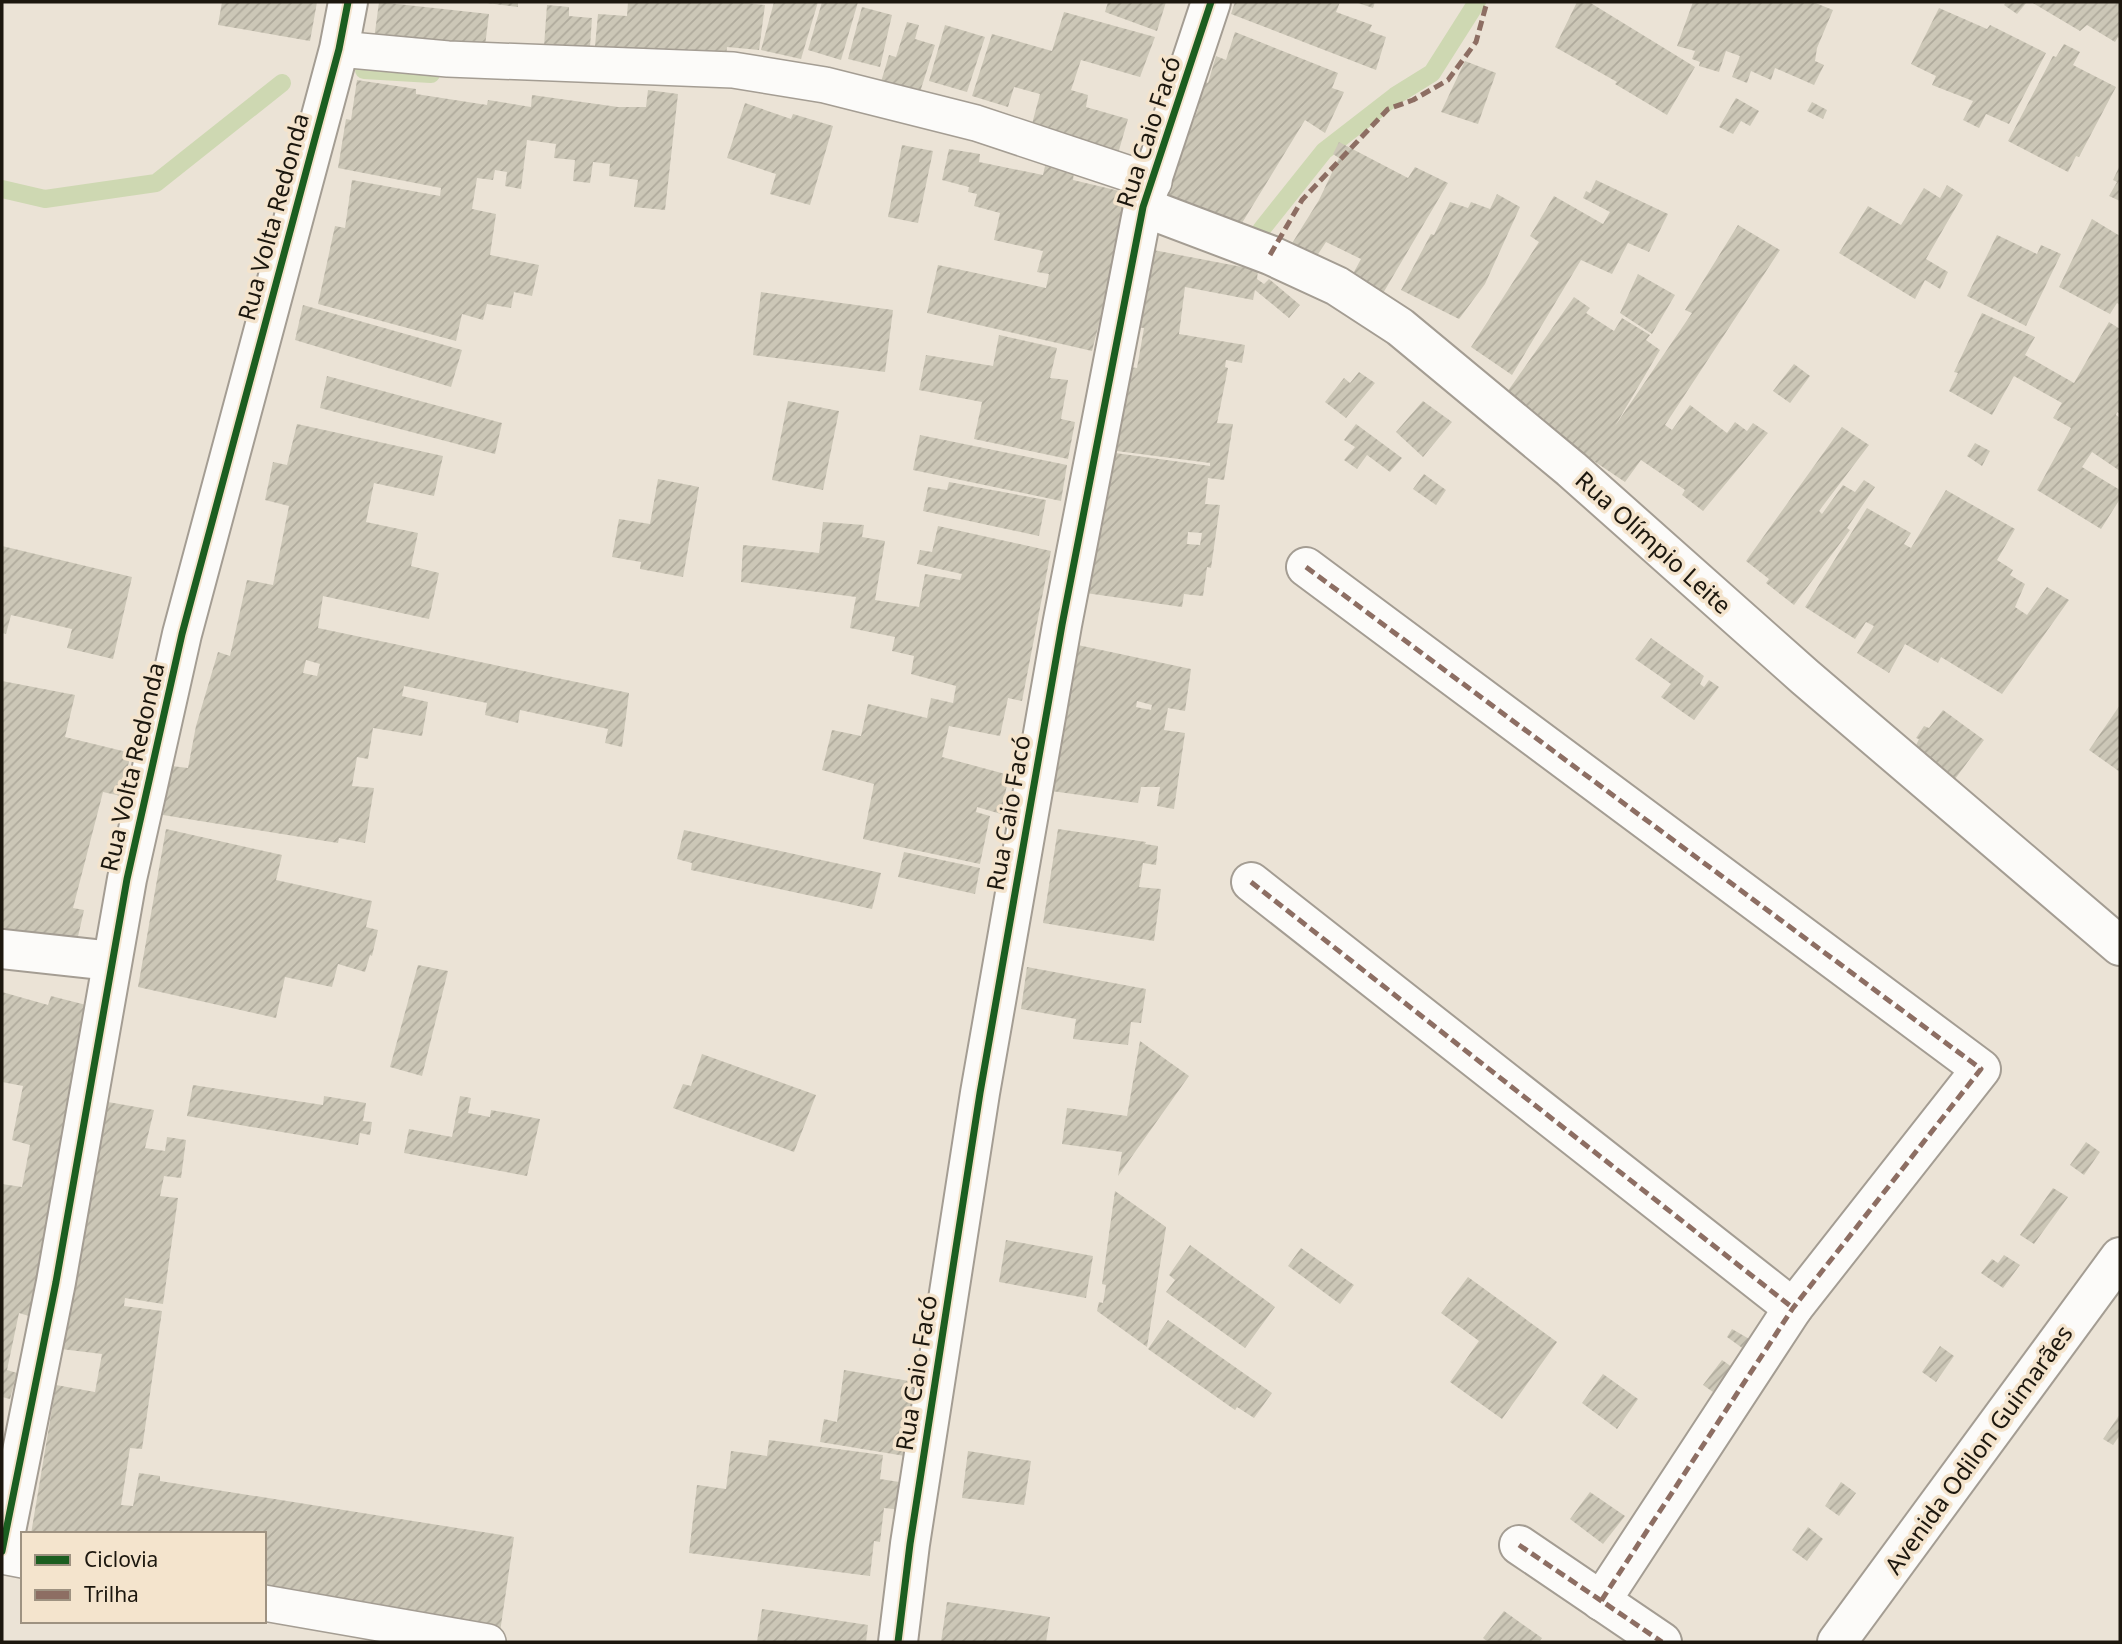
<svg xmlns="http://www.w3.org/2000/svg" width="2122" height="1644" viewBox="0 0 2122 1644" font-family="'Noto Sans',sans-serif">
<defs>
<pattern id="building-hatch" width="6" height="6" patternUnits="userSpaceOnUse" patternTransform="scale(1.75)"><rect width="6" height="6" fill="#ccc7b7"/><path d="M-1 1l2-2M0 6l6-6M5 7l2-2" fill="none" stroke="#afaa9c"/></pattern>
</defs>
<rect width="100%" height="100%" fill="#ebe3d6"/>
<g fill="none" stroke-linecap="round" stroke-linejoin="round">
<g stroke="#ced8b2" stroke-width="18">
<path d="M364 70 431 74"/>
<path d="M2 189 45 199 156 183 282 83"/>
<path d="M1261 230 1324 151 1395 96 1432 73 1477 2"/>
</g>
</g>
<g fill="url(#building-hatch)" fill-rule="evenodd">
<path d="M222 2H317L310 41 218 25Z"/>
<path d="M379 2 489 14 484 54 373 47Z"/>
<path d="M479 2H518V7Z"/>
<path d="M628 2H740L765 5 759 50 727 47 726 57 688 49 687 61 594 57 598 14 627 16Z"/>
<path d="M774 2H818L801 59 761 50Z"/>
<path d="M822 2H858L841 60 808 50Z"/>
<path d="M1108 2H1166L1157 31 1105 12Z"/>
<path d="M1235 2H1340L1336 12 1372 25 1369 31 1386 37 1376 70 1231 14Z"/>
<path d="M1355 2H1375L1373 8Z"/>
<path d="M1577 2H1589L1695 67 1667 115 1615 84 1617 82 1555 47Z"/>
<path d="M1693 2H1813L1833 10 1817 48 1815 61 1824 65 1814 85 1775 68 1771 80 1751 71 1747 83 1732 77 1740 56 1726 51 1719 72 1699 66 1700 62 1692 59 1695 51 1677 46Z"/>
<path d="M2006 2H2027L2017 14 2004 5Z"/>
<path d="M2031 2H2120V39L2118 37 2115 42 2087 25 2080 31Z"/>
<path d="M547 5 569 7V16L592 18 590 47 565 45 564 60H543Z"/>
<path d="M862 7 892 15 880 67 848 59Z"/>
<path d="M1939 8 1987 29 1990 25 2046 53 2009 124 1986 114 1979 128 1963 120 1973 101 1932 85 1936 76 1911 64Z"/>
<path d="M1064 12 1155 37 1140 77 1081 60 1071 90 1088 95 1086 107 1128 119 1115 164 1066 150 1070 136 1032 124 1040 94 1014 87 1008 107 972 96 992 34 1052 51Z"/>
<path d="M907 22 919 25 915 39 935 45 920 92 881 82 889 55 896 57Z"/>
<path d="M945 25 985 37 967 92 929 81Z"/>
<path d="M1235 32 1338 73 1332 88 1344 92 1325 133 1305 120 1242 223 1229 232 1164 195 1198 109 1191 106 1200 79 1208 83 1216 56 1226 60Z"/>
<path d="M2064 44 2080 52 2073 65 2116 87 2079 157 2076 156 2068 172 2008 141 2053 56 2056 57Z"/>
<path d="M1465 61 1496 73 1478 124 1441 112Z"/>
<path d="M357 80 416 89V94L487 105 488 100 531 107 532 95 618 107H646L648 90 678 94 665 210 634 207 638 180 609 176 610 164 593 162 590 183 573 181 575 160 554 158 556 144 527 140 521 189 505 186 507 172 495 170 493 180 477 178 472 209 496 214 490 255 539 265 532 296 514 292 511 308 487 304 483 320 462 314 456 341 318 304 335 226 345 228 352 180 440 196 441 188 338 168 346 119 351 120Z"/>
<path d="M1736 98 1759 111 1750 126 1741 121 1733 134 1719 127Z"/>
<path d="M1812 102 1827 110 1823 119 1807 111Z"/>
<path d="M745 103 791 119 793 114 833 126 810 205 770 194 776 174 727 158Z"/>
<path d="M1339 142 1408 178 1415 167 1448 183 1379 300 1348 283 1361 259 1326 242 1309 268 1286 253 1319 200 1339 158 1333 154Z"/>
<path d="M902 145 933 151 918 223 888 217Z"/>
<path d="M949 149 980 154 979 162 1043 175 1045 166 1074 172 1073 180 1132 194 1092 351 927 313 938 265 1046 288 1049 274 1037 272 1043 251 994 240 1000 213 974 206 977 194 968 192 969 187 942 180Z"/>
<path d="M2120 165V201L2109 196 2117 182 2113 180Z"/>
<path d="M1596 180 1668 214 1649 252 1628 243 1612 274 1581 260 1512 375 1471 347 1539 242 1530 236 1554 196 1603 224 1610 212 1583 198 1586 191 1590 193Z"/>
<path d="M1947 185 1963 195 1926 259 1948 272 1940 289 1925 280 1915 299 1839 253 1868 206 1901 225 1924 188 1940 198Z"/>
<path d="M1497 194 1520 207 1485 284 1459 319 1401 290 1431 234 1434 235 1450 202 1468 208 1471 202 1490 209Z"/>
<path d="M2092 219 2120 236V305L2117 303 2110 314 2059 287Z"/>
<path d="M1738 225 1780 250 1665 425 1672 430 1690 405 1727 433 1735 422 1747 431 1753 423 1768 433 1703 511 1682 495 1685 490 1641 460 1625 482 1549 431 1552 427 1505 395 1574 297 1590 308 1586 313 1614 331 1622 318 1650 335 1646 340 1660 350 1615 426 1692 313 1685 310Z"/>
<path d="M1997 235 2037 254 2041 245 2061 254 2026 326 1967 296Z"/>
<path d="M1148 249 1258 270 1257 279 1264 284 1269 279 1300 305 1289 318 1255 290 1253 300 1185 287 1179 334 1245 345 1242 363 1226 360 1225 367 1228 368 1217 423 1233 424 1224 480 1208 478 1205 504 1220 505 1211 568 1207 567 1203 596 1184 594 1182 607 1086 593 1108 452 1210 466V463L1109 450 1122 366 1137 368 1144 328 1136 327ZM1188 532 1202 533 1200 545 1187 544Z"/>
<path d="M1638 274 1675 295 1652 334 1620 313Z"/>
<path d="M761 292 893 310 885 372 753 355Z"/>
<path d="M303 305 462 350 451 387 295 340Z"/>
<path d="M1982 313 2035 337 2025 355 2074 383 2109 322 2120 329V414L2117 412 2116 415 2120 418V471L2092 452 2082 467 2120 490V499L2101 529 2037 490 2071 428 2053 418 2062 403 2014 376 1992 415 1949 391 1958 373 1954 372Z"/>
<path d="M999 335 1057 348 1050 378 1068 380 1061 419 1075 422 1068 459 974 439 982 402 919 390 926 355 993 366Z"/>
<path d="M1794 364 1810 376 1790 403 1773 391Z"/>
<path d="M1359 372 1375 383 1346 418 1325 402 1344 378 1350 383Z"/>
<path d="M327 376 502 423 495 454 320 408Z"/>
<path d="M788 401 839 411 823 490 772 480Z"/>
<path d="M1423 401 1452 422 1423 457 1396 432Z"/>
<path d="M297 424 443 456 434 496 374 483 366 522 418 533 411 566 439 573 429 619 323 596 318 628 629 693 622 747 605 743 608 729 520 710 518 723 485 715 487 703 404 686 402 696 428 702 422 736 373 728 368 759 357 757 352 786 374 788 365 843 339 838 338 843 163 815 172 766 188 768 196 726 218 652 230 656 247 580 273 585 289 506 265 500 273 462 287 465ZM306 660 320 664 317 676 303 673Z"/>
<path d="M1356 424 1402 458 1390 472 1367 455 1357 469 1344 460 1355 447 1344 440Z"/>
<path d="M1842 427 1869 445 1819 511 1822 514 1843 485 1855 492 1864 480 1875 487 1847 528 1850 530 1794 605 1766 583 1769 579 1746 561Z"/>
<path d="M920 435 1067 465 1061 501 913 470Z"/>
<path d="M1975 443 1990 451 1982 466 1967 456Z"/>
<path d="M1424 474 1446 490 1436 505 1413 489Z"/>
<path d="M658 479 699 487 683 577 640 569 641 562 612 557 619 519 650 524Z"/>
<path d="M949 482 1046 500 1039 536 923 511 928 487 947 490Z"/>
<path d="M1946 490 2015 529 1997 560 2013 570 2010 575 2025 584 2015 607 2027 615 2047 587 2069 600 2002 694 1941 657 1938 663 1905 644 1889 673 1857 653 1874 626 1866 622 1855 639 1805 607 1867 508 1911 533 1904 544 1911 548Z"/>
<path d="M823 522 864 525 862 537 885 541 875 600 919 607 925 574 960 580 962 574 917 564 920 550 932 552 938 526 1051 551 1022 701 1008 698 1000 736 949 726 942 757 1009 775 1001 814 977 807 976 812 990 816 980 864 863 839 874 784 822 770 832 730 861 736 868 704 927 718 931 698 953 703 956 686 911 674 914 656 892 651 895 637 850 628 856 597 741 582 743 545 819 553Z"/>
<path d="M2 546 132 577 113 659 67 648 72 629 11 615 6 634 2 633Z"/>
<path d="M1651 638 1704 676 1700 684 1704 687 1709 680 1719 687 1694 720 1661 697 1671 684 1635 659Z"/>
<path d="M1073 644 1191 669 1185 711 1168 708 1164 730 1185 733 1174 809 1157 806 1160 787H1141L1138 803 1044 790ZM1137 701 1152 705 1151 710 1136 707Z"/>
<path d="M2 681 75 695 65 737 131 753 121 796 103 792 73 908 84 910 77 941 2 942Z"/>
<path d="M2120 705V772L2089 750Z"/>
<path d="M1943 710 1984 740 1952 783 1912 754 1919 739 1916 738 1924 726 1929 728Z"/>
<path d="M166 829 282 855 276 880 372 901 366 927 378 930 372 956 370 955 365 972 338 964 332 987 285 977 276 1018 138 987Z"/>
<path d="M1058 829 1146 842 1145 844 1158 846 1156 865 1143 863 1139 887 1161 889 1154 941 1043 923Z"/>
<path d="M684 830 881 873 872 909 691 870 692 863 677 859Z"/>
<path d="M904 852 980 868 975 894 898 877Z"/>
<path d="M418 965 448 971 422 1076 390 1067Z"/>
<path d="M1027 967 1146 989 1141 1023 1131 1022 1128 1045 1073 1039 1076 1019 1021 1009Z"/>
<path d="M2 992 48 1005 51 996 94 1007 29 1316 19 1313 7 1370 17 1373 10 1399 2 1397V1184L22 1187 30 1145 12 1140 23 1086 2 1082Z"/>
<path d="M1140 1041 1189 1076 1118 1176 1122 1152 1062 1144 1067 1108 1127 1116Z"/>
<path d="M702 1054 816 1095 794 1152 673 1108 683 1084 691 1086Z"/>
<path d="M193 1085 323 1105 324 1096 366 1103 363 1121 372 1122 370 1135 360 1133 358 1145 187 1116Z"/>
<path d="M460 1096 471 1098 468 1113 490 1117 491 1110 540 1119 527 1176 404 1153 409 1129 452 1137Z"/>
<path d="M102 1101 154 1110 145 1148 165 1151 167 1137 186 1140 181 1178 164 1176 160 1196 178 1198 163 1304 125 1298 124 1306 162 1311 142 1449 130 1448 121 1505 133 1506 139 1473 160 1476V1481L514 1537 500 1632 264 1593V1534H31L56 1385 95 1392 102 1354 61 1349Z"/>
<path d="M2086 1142 2100 1152 2084 1175 2070 1165Z"/>
<path d="M2053 1188 2068 1197 2034 1244 2020 1235Z"/>
<path d="M1115 1191 1166 1227 1147 1347 1097 1311 1099 1302 1103 1303 1106 1285 1102 1284Z"/>
<path d="M1006 1240 1093 1256 1086 1298 999 1282Z"/>
<path d="M1190 1245 1275 1307 1245 1348 1166 1292 1175 1280 1169 1275Z"/>
<path d="M1301 1248 1354 1285 1340 1304 1288 1266Z"/>
<path d="M2004 1255 2020 1265 2003 1288 1981 1273 1992 1259 1998 1263Z"/>
<path d="M1468 1277 1557 1342 1502 1419 1450 1382 1479 1341 1441 1313Z"/>
<path d="M1168 1320 1272 1393 1254 1418 1237 1407 1235 1410 1148 1349Z"/>
<path d="M1732 1329 1751 1340 1745 1350 1727 1337Z"/>
<path d="M1940 1346 1954 1356 1936 1382 1922 1372Z"/>
<path d="M1722 1360 1732 1367 1713 1392 1703 1385Z"/>
<path d="M844 1370 921 1383 911 1457 820 1442 824 1419 837 1422Z"/>
<path d="M1603 1374 1638 1399 1617 1429 1582 1403Z"/>
<path d="M2120 1414V1435L2113 1445 2103 1439Z"/>
<path d="M769 1440 883 1455 880 1479 906 1483 902 1510 884 1508 880 1542 874 1541 870 1576 689 1553 697 1485 726 1489 731 1451 767 1456Z"/>
<path d="M968 1451 1031 1461 1024 1505 962 1498Z"/>
<path d="M1841 1482 1856 1493 1839 1516 1825 1506Z"/>
<path d="M1590 1492 1625 1516 1603 1544 1570 1519Z"/>
<path d="M1808 1527 1823 1539 1807 1561 1792 1550Z"/>
<path d="M947 1602 1050 1617 1046 1642H941Z"/>
<path d="M762 1609 868 1625 866 1642H757Z"/>
<path d="M1504 1611 1542 1638 1539 1642H1488L1483 1638Z"/>
</g>
<g fill="none" stroke-linecap="round" stroke-linejoin="round">
<g stroke="#a49d93" stroke-width="38">
<g id="lane">
<path d="M339 49 448 59 733 70 825 85 976 123 1154 182"/>
<path d="M2 1556 23 1560"/>
<path d="M264 1603 488 1642"/>
</g>
</g>
<g stroke="#a49d93" stroke-width="42">
<g id="street">
<path d="M1143 207 1270 255 1337 286 1400 327 1571 469 1805 677 2120 946"/>
<path d="M1306 567 1981 1069 1793 1308 1601 1601"/>
<path d="M1251 882 1793 1308"/>
<path d="M2 949 112 961"/>
<path d="M1519 1545 1662 1642"/>
<path d="M2 1551 56 1282 127 879 182 634 339 49 348 2"/>
<path d="M898 1642 910 1544 980 1093 1062 625 1143 207 1211 2"/>
</g>
</g>
<g stroke="#a49d93" stroke-width="42">
<path id="secondary" d="M1837 1642 2120 1257"/>
</g>
<use href="#lane" stroke="#fcfbf9" stroke-width="35"/>
<use href="#street" stroke="#fcfbf9" stroke-width="38"/>
<use href="#secondary" stroke="#fcfbf9" stroke-width="38"/>
<g stroke="#8d6e63" stroke-width="5" stroke-dasharray="10 5" stroke-linecap="butt">
<path d="M1270 255 1302 200 1388 109 1413 100 1448 80 1476 42 1487 2"/>
<path d="M1306 567 1981 1069 1793 1308 1601 1601"/>
<path d="M1251 882 1793 1308"/>
<path d="M1519 1545 1662 1642"/>
</g>
<g stroke="#f4e4cd" stroke-width="11">
<g id="cycleway">
<path d="M2 1551 56 1282 127 879 182 634 339 49 348 2"/>
<path d="M898 1642 910 1544 980 1093 1062 625 1143 207 1211 2"/>
</g>
</g>
<use href="#cycleway" stroke="#1b5e20" stroke-width="7"/>
</g>
<g text-anchor="middle" stroke-width="7" stroke-linejoin="round" paint-order="stroke">
<g font-size="24" fill="#1c170e" stroke="#f4e4cd">
<text transform="translate(1149 132) rotate(-72)" y="8">Rua Caio Facó</text>
<text transform="translate(274 217) rotate(-75)" y="8">Rua Volta Redonda</text>
<text transform="translate(1653 543) rotate(42)" y="8">Rua Olímpio Leite</text>
<text transform="translate(133 767) rotate(-77)" y="8">Rua Volta Redonda</text>
<text transform="translate(1009 813) rotate(-80)" y="8">Rua Caio Facó</text>
<text transform="translate(917 1373) rotate(-81)" y="8">Rua Caio Facó</text>
<text transform="translate(1979 1450) rotate(-54)" y="8">Avenida Odilon Guimarães</text>
</g>
</g>
<rect width="2122" height="1644" fill="none" stroke="#1c170e" stroke-width="7"/>
<rect x="21" y="1532" width="245" height="91" fill="#f4e4cd" stroke="#9e9281" stroke-width="2"/>
<rect x="35" y="1555" width="35" height="10" fill="#1b5e20" stroke="#9e9281" stroke-width="2"/>
<text x="84" y="1567" font-size="21" fill="#1c170e">Ciclovia</text>
<rect x="35" y="1590" width="35" height="10" fill="#8d6e63" stroke="#9e9281" stroke-width="2"/>
<text x="84" y="1602" font-size="21" fill="#1c170e">Trilha</text>
</svg>
